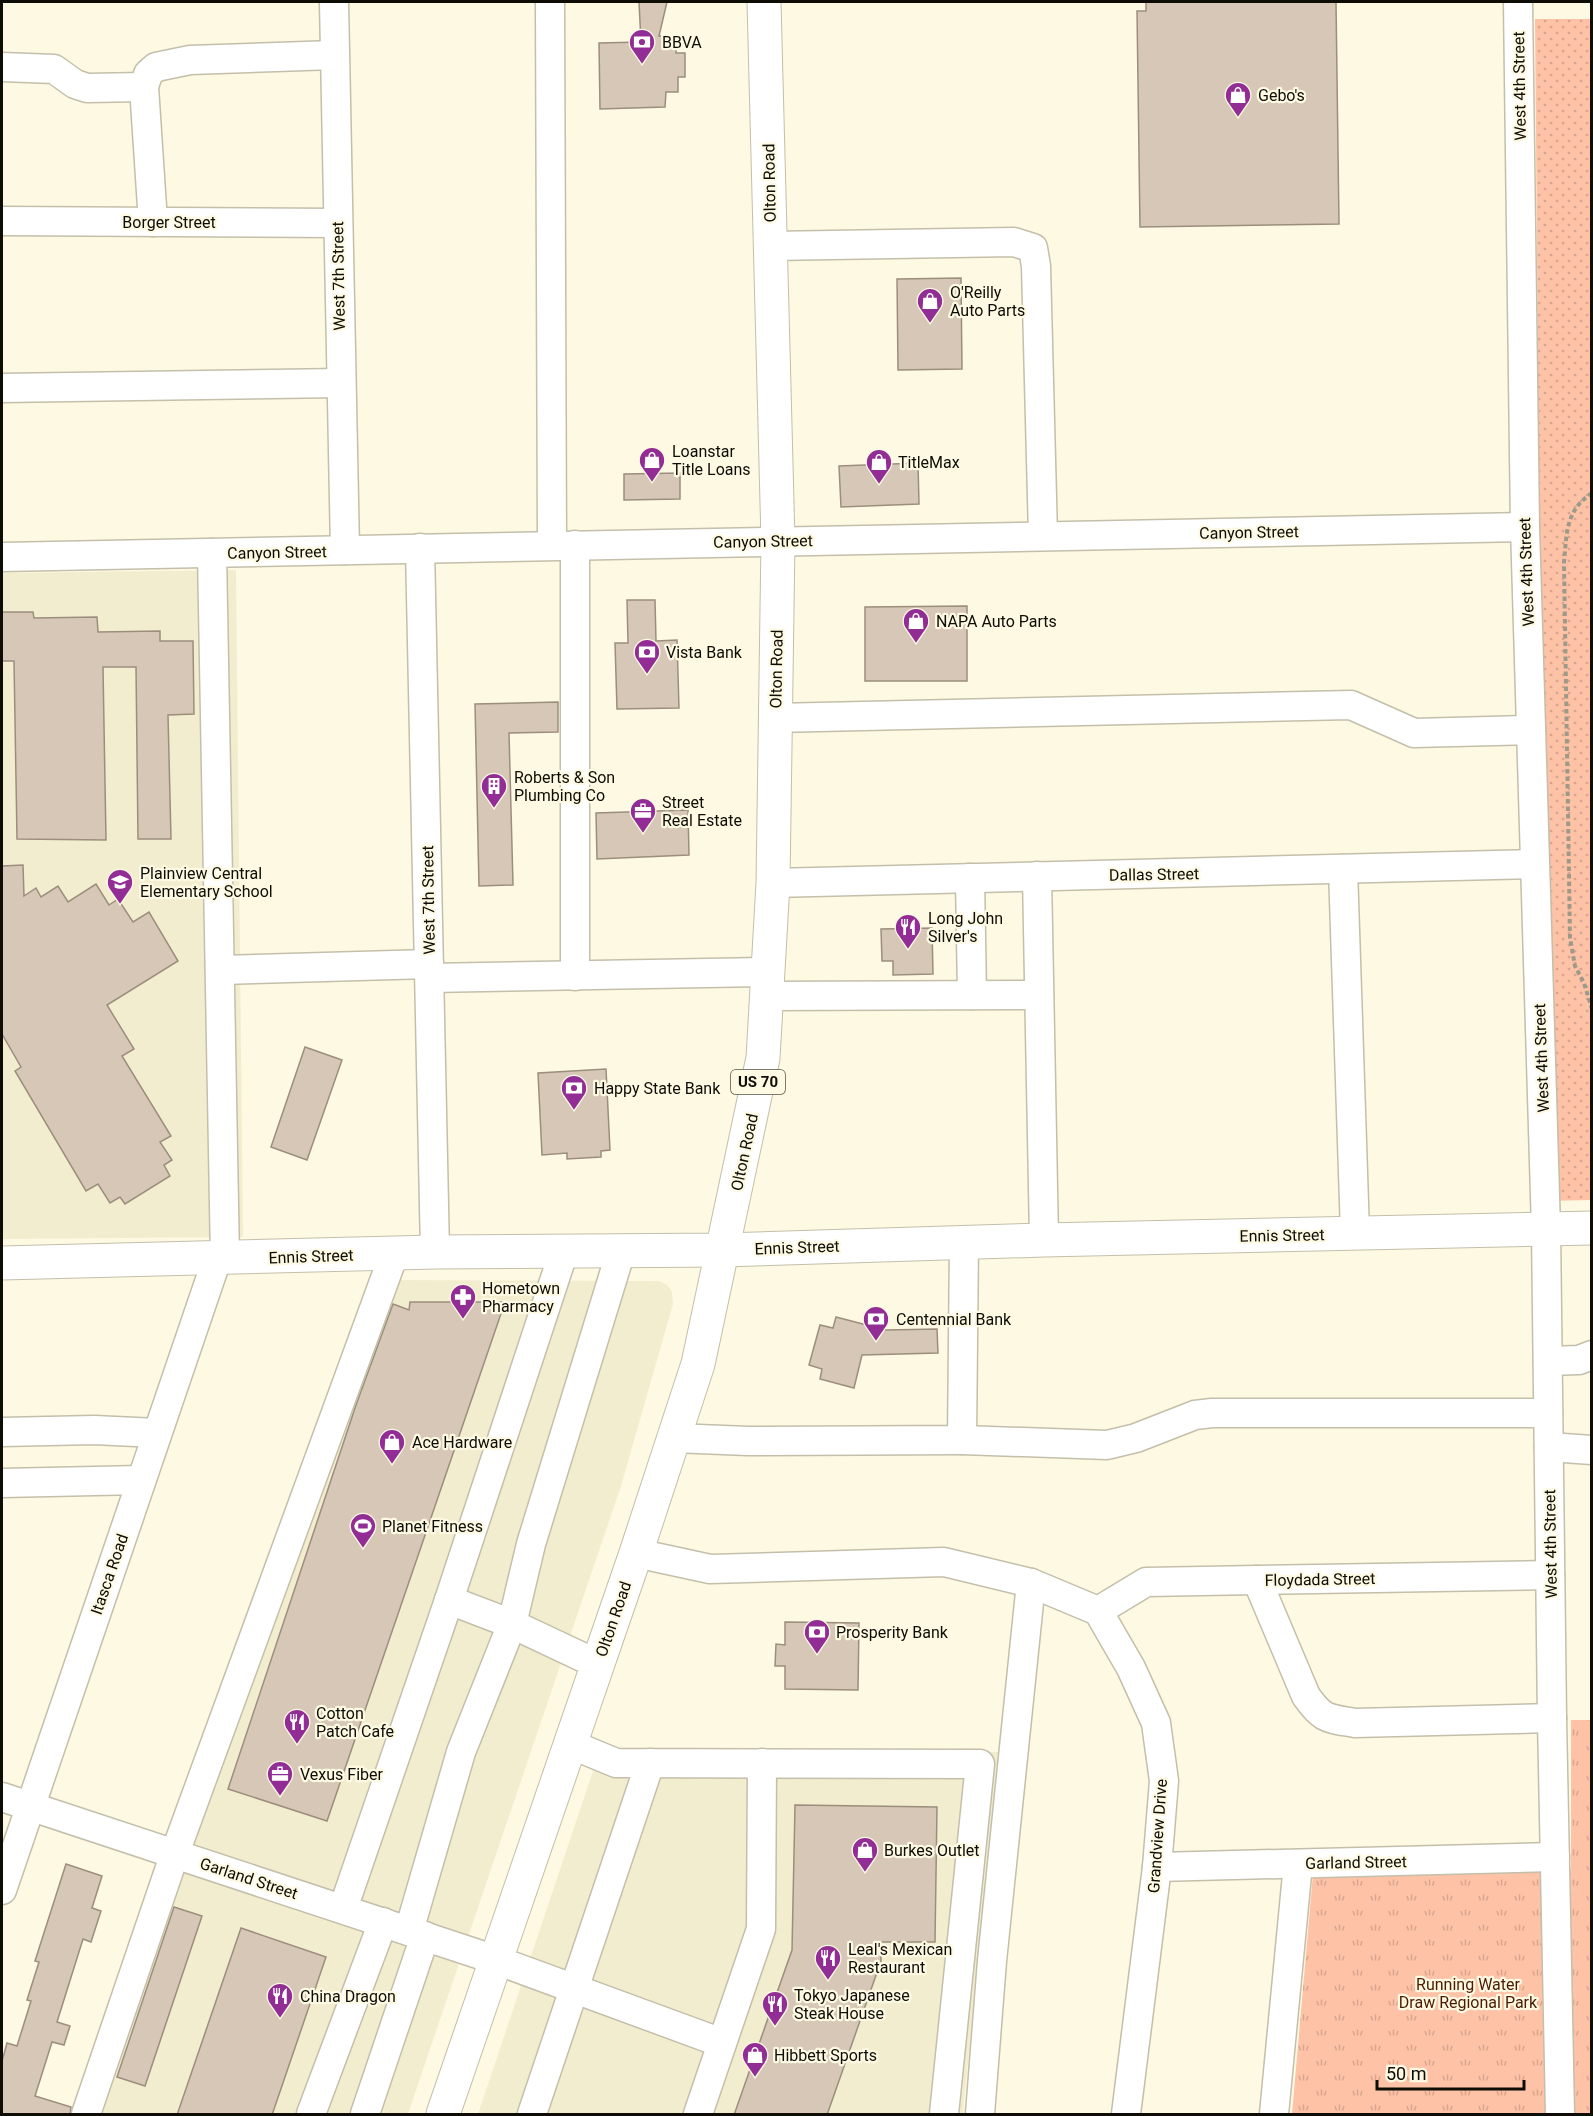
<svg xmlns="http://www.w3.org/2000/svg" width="1593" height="2116" viewBox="0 0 1593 2116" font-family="Roboto,sans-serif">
<defs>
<pattern id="grass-dots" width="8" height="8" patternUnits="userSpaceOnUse" patternTransform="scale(1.5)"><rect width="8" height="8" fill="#fec2a7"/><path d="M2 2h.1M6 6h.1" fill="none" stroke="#d8a68e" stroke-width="1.8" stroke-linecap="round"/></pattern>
<pattern id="park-tufts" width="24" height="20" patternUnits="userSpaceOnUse" patternTransform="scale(1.5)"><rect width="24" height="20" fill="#fec2a7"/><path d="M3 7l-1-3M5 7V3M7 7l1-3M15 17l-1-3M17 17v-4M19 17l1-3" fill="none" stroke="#d8a68e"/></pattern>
</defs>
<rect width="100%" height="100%" fill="#fef9e3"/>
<g fill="#f3edd0">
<path d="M236 570 243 1237 2 1239V573Z"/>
<path d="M394 1280 659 1281 667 1285 672 1291 673 1304 621 1486 408 2114H97Z"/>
<path d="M600 1750 998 1752 963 2114H478Z"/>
</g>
<path fill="url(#grass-dots)" d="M1535 19H1592L1591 1200 1545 1201Z"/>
<path fill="url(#park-tufts)" d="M1571 1720H1591V2114H1292L1313 1874 1571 1869Z"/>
<g fill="#d6c7b6" stroke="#9c8e7d" stroke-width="1.5">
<path d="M639 2H667L659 36H664V39H677L676 53H685V77H678V92H666L665 107 600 109 599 43 641 42Z"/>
<path d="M1146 2H1336L1339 224 1140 227 1137 11H1146Z"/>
<path d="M961 278 962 369 898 370 897 279Z"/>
<path d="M918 463 919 504 841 507 839 466Z"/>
<path d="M680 473V499L624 500V474Z"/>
<path d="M627 600H655L656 641 677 640 679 708 617 709 615 643H628Z"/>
<path d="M967 606V681H865V607Z"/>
<path d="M2 612H33L34 618 97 617 98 632 160 631V641H193L194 714 168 715 171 839H138L136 667H103L106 840 17 839 14 661H2Z"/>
<path d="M558 702V732L509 733 513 885 479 886 475 704Z"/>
<path d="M688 810 689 855 597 859 596 813Z"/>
<path d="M23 865 24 896 36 888 41 897 58 886 68 902 96 884 109 905 118 899 133 922 149 912 178 961 107 1005 134 1049 122 1056 171 1136 160 1142 172 1160 164 1165 170 1176 125 1204 120 1197 110 1203 98 1184 86 1191 15 1071 21 1067 2 1034V866Z"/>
<path d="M932 928 933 974 893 975V961H882L881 929Z"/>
<path d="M305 1047 342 1060 307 1160 271 1147Z"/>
<path d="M606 1069 610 1150 601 1151V1157L567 1159V1153L542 1155 538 1073Z"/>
<path d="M410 1302H505L327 1821 228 1789 356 1405 393 1304 409 1310Z"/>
<path d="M836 1317 886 1330 937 1329 938 1353 862 1355 854 1388 820 1379 822 1369 809 1365 820 1325 833 1328Z"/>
<path d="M785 1622 859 1623 858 1690 785 1689V1666H775L776 1644 785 1645Z"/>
<path d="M795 1805 937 1807 935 1942H881V1961L827 2115H734L792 1950Z"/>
<path d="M66 1864 102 1876 92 1908 101 1911 91 1942 83 1939 57 2022 70 2026 64 2045 52 2042 35 2096 71 2107 70 2115H2V2061L7 2043 17 2046 31 2001 27 2000 39 1962 35 1961Z"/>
<path d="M174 1907 202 1916 145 2086 117 2077Z"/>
<path d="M241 1928 326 1957 272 2115H177Z"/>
</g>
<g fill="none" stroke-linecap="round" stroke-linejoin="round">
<g stroke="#c3bfaa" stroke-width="31">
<g id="minor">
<path d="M334 2 345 550"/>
<path d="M550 2 552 545"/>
<path d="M1518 2 1525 527 1546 1229 1552 1718 1560 2114"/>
<path d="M2 67 54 69 75 84 87 88 144 87"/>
<path d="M2 221 337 223"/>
<path d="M153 222 144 87 148 74 156 67 190 60 334 55"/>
<path d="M771 246 1014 242 1033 248 1036 266 1043 536"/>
<path d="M2 388 341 383"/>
<path d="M575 545V976"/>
<path d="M420 548 435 1252"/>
<path d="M212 553 225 1259"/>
<path d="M2 557 1525 527"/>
<path d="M775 718 1351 705 1414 733 1531 730"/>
<path d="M1343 869 1355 1233"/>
<path d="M1037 876 1044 1240"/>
<path d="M970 878 972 995"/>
<path d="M773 883 1535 864"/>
<path d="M220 970 429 964"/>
<path d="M430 978 768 972"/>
<path d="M767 996 1039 995"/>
<path d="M1548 1361 1579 1360 1592 1355"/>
<path d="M2 1432 94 1430 157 1433"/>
<path d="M674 1438 748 1441 962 1440 964 1242"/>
<path d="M962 1440 1107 1445 1136 1438 1195 1415 1212 1413H1548"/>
<path d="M1549 1447 1592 1450"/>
<path d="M2 1483 141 1480"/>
<path d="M636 1553 710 1569 944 1562 1031 1583 1098 1611 1131 1668 1156 1723 1164 1781 1157 1867 1126 2114"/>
<path d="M1257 1580 1306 1696C1323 1720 1327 1718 1355 1723L1552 1718"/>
<path d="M449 1600 512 1624 597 1664"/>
<path d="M1098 1611 1146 1582 1550 1575"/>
<path d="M570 1744 616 1763 980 1764 944 2114"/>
<path d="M2 1797 496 1960 722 2043"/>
<path d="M1157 1867 1555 1857"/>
<path d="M2 1890 217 1259"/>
<path d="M343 1909 449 1600 564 1251"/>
<path d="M409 1931 461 1752 512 1624 531 1544 621 1251"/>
<path d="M86 2114 175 1853 394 1254"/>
<path d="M311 2114 383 1922"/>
<path d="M365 2114 425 1936"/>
<path d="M532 2114 650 1763"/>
<path d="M698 2114 761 1929 762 1763"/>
<path d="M980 2114 992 1961 1031 1583"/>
<path d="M1274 2114 1298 1864"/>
</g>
</g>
<g stroke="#c3bfaa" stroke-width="35">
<g id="major">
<path d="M2 1263 435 1252 724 1250 1044 1240 1592 1228"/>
<path d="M443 2114 636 1553 698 1364 763 1058 773 883 778 541 764 2"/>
</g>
</g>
<path stroke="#9e9a8a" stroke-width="4" stroke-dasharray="4.5 3" stroke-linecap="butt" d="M1592 493C1565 511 1567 533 1564 562L1570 938 1575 966 1584 983 1592 1009"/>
<use href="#minor" stroke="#fff" stroke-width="28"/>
<use href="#major" stroke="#fff" stroke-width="33"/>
</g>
<defs>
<g id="bank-pin" transform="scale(1.35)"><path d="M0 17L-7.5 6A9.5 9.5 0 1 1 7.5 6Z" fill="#912d94" stroke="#fef9e3"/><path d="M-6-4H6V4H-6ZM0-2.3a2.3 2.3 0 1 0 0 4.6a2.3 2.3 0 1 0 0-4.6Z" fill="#fff"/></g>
<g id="shop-pin" transform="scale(1.35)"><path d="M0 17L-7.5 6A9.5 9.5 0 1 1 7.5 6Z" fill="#912d94" stroke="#fef9e3"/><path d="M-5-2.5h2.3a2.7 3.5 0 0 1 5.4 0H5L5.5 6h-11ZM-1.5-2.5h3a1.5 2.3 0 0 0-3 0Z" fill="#fff"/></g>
<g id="building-pin" transform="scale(1.35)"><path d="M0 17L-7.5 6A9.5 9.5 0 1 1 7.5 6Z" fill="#912d94" stroke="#fef9e3"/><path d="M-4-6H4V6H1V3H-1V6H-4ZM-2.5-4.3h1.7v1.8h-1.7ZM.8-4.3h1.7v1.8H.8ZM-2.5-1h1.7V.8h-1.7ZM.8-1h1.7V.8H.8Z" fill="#fff"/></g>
<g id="office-pin" transform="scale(1.35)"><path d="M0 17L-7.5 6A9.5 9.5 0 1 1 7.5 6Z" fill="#912d94" stroke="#fef9e3"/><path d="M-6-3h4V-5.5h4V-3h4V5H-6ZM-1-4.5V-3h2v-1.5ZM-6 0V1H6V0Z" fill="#fff"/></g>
<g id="school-pin" transform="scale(1.35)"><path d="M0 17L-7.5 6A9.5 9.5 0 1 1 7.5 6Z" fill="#912d94" stroke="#fef9e3"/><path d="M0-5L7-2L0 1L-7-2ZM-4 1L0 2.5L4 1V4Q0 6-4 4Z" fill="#fff"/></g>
<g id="restaurant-pin" transform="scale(1.35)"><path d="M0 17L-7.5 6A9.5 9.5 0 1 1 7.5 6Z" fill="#912d94" stroke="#fef9e3"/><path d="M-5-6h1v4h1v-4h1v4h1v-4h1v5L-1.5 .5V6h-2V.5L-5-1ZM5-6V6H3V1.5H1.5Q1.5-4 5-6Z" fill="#fff"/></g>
<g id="pharmacy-pin" transform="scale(1.35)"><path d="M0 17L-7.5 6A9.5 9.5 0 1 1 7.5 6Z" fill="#912d94" stroke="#fef9e3"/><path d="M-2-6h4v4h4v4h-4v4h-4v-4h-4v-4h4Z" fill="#fff"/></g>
<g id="stadium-pin" transform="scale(1.35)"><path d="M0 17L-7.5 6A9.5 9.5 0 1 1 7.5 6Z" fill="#912d94" stroke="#fef9e3"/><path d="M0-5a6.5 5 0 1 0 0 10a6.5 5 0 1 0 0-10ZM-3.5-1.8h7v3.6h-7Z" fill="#fff"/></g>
</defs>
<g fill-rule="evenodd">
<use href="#bank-pin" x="642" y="42"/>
<use href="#shop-pin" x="1238" y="95"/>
<use href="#shop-pin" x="930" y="301"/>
<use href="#shop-pin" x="652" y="460"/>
<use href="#shop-pin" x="879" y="462"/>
<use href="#shop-pin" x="916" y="621"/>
<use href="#bank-pin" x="647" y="652"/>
<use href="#building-pin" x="494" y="786"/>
<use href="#office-pin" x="643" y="811"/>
<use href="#school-pin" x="120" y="882"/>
<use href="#restaurant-pin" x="908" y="927"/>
<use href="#bank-pin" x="574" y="1088"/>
<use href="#pharmacy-pin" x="463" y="1297"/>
<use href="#bank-pin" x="876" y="1319"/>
<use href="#shop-pin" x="392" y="1442"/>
<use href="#stadium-pin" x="363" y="1526"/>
<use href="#bank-pin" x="817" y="1632"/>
<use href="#restaurant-pin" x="297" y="1722"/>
<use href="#office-pin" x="280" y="1774"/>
<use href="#shop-pin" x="865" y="1850"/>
<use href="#restaurant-pin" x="828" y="1958"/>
<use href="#restaurant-pin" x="280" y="1996"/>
<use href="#restaurant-pin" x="775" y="2004"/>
<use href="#shop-pin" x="755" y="2055"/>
</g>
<g text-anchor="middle" stroke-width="4.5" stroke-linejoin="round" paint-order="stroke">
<rect fill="#fef9e3" stroke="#555348" stroke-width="1.5" x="731" y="1070" width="54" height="24" rx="4.5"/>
<g font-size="15" font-weight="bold" fill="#0d0c05">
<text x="758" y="1087">US 70</text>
</g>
<g font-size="16" fill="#0d0c05" stroke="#fef9e3" text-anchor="start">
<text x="662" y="48">BBVA</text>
<text x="1258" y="101">Gebo's</text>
<text x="950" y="298">O'Reilly<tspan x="950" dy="18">Auto Parts</tspan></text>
<text x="672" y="457">Loanstar<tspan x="672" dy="18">Title Loans</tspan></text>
<text x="898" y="468">TitleMax</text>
<text x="936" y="627">NAPA Auto Parts</text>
<text x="666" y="658">Vista Bank</text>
<text x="514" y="783">Roberts &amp; Son<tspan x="514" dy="18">Plumbing Co</tspan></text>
<text x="662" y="808">Street<tspan x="662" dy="18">Real Estate</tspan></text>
<text x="140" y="879">Plainview Central<tspan x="140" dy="18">Elementary School</tspan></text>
<text x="928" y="924">Long John<tspan x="928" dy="18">Silver's</tspan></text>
<text x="594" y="1094">Happy State Bank</text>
<text x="482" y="1294">Hometown<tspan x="482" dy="18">Pharmacy</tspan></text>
<text x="896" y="1325">Centennial Bank</text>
<text x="412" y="1448">Ace Hardware</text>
<text x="382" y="1532">Planet Fitness</text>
<text x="836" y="1638">Prosperity Bank</text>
<text x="316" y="1719">Cotton<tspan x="316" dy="18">Patch Cafe</tspan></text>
<text x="300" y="1780">Vexus Fiber</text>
<text x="884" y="1856">Burkes Outlet</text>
<text x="848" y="1955">Leal's Mexican<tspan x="848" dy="18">Restaurant</tspan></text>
<text x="794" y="2001">Tokyo Japanese<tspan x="794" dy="18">Steak House</tspan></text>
<text x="300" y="2002">China Dragon</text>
<text x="774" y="2061">Hibbett Sports</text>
</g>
<g font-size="16" fill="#0d0c05" stroke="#fef9e3">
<text transform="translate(1519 86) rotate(-91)" y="6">West 4th Street</text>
<text transform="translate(769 183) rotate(-91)" y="6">Olton Road</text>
<text x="169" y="228">Borger Street</text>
<text transform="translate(338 276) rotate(-91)" y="6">West 7th Street</text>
<text transform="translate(1249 532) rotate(-1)" y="6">Canyon Street</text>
<text transform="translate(763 541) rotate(-1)" y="6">Canyon Street</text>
<text transform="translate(277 552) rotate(-1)" y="6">Canyon Street</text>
<text transform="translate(1526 572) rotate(-92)" y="6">West 4th Street</text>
<text transform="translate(776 669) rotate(-89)" y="6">Olton Road</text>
<text transform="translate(1154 874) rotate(-1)" y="6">Dallas Street</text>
<text transform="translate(428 900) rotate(-91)" y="6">West 7th Street</text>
<text transform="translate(1541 1058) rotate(-92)" y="6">West 4th Street</text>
<text transform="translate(744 1152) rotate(-78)" y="6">Olton Road</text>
<text transform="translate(1282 1235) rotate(-1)" y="6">Ennis Street</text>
<text transform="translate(797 1247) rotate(-2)" y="6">Ennis Street</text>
<text transform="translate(311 1256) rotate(-2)" y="6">Ennis Street</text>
<text transform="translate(1550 1544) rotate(-91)" y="6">West 4th Street</text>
<text transform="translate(109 1574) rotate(-71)" y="6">Itasca Road</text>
<text transform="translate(1320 1579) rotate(-1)" y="6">Floydada Street</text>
<text transform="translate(613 1619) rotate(-71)" y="6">Olton Road</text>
<text transform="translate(1157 1836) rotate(-86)" y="6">Grandview Drive</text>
<text transform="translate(1356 1862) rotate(-1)" y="6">Garland Street</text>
<text transform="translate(249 1878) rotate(18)" y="6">Garland Street</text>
</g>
<g font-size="16" fill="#4b1a00" stroke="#fef9e3">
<text x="1468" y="1990">Running Water<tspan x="1468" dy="18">Draw Regional Park</tspan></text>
</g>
</g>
<rect width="1593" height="2116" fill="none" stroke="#0d0c05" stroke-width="6"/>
<path d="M1377 2080v9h147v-9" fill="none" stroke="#0d0c05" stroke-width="3"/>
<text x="1386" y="2080" font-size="18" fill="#0d0c05" stroke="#fef9e3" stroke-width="4.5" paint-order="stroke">50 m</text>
</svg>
